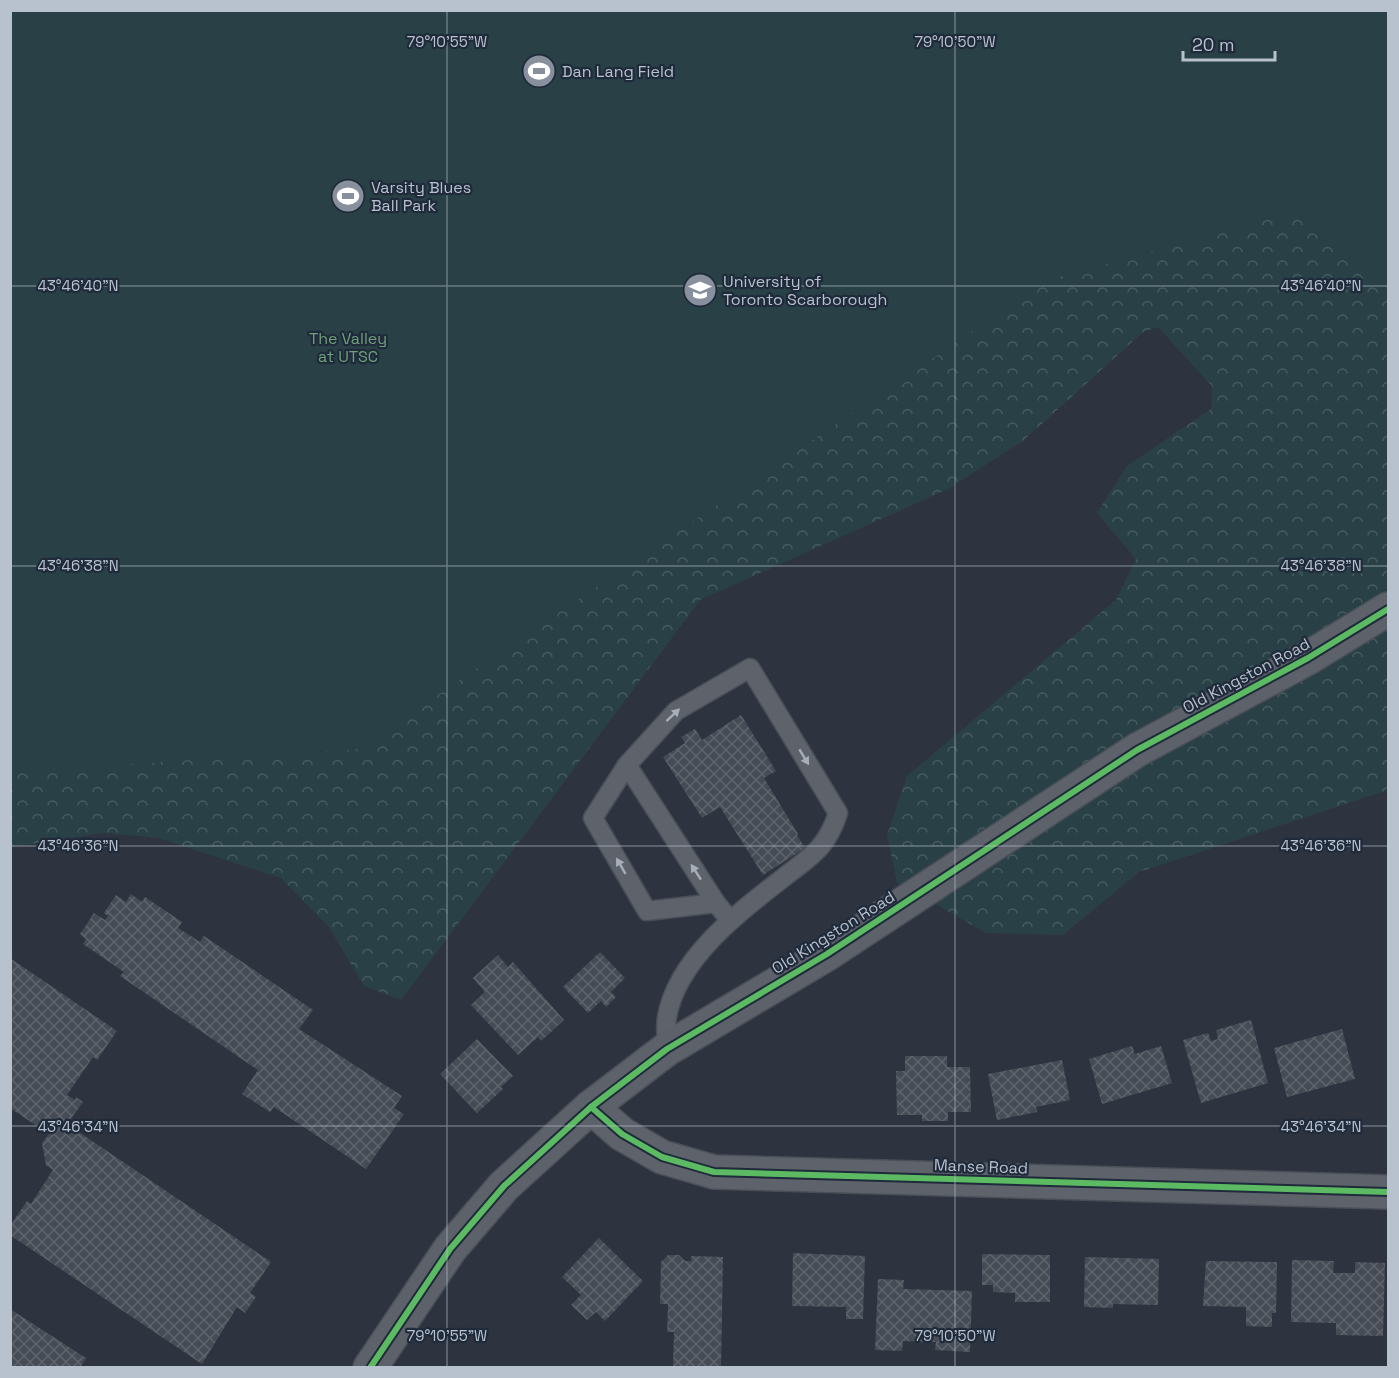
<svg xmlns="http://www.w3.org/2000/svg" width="1399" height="1378" viewBox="0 0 1399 1378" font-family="'Space Grotesk',sans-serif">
<defs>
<pattern id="forest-crowns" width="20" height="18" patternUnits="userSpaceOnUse" patternTransform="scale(1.5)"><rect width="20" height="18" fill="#294146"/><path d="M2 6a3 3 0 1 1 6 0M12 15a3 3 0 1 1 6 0" fill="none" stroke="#465b60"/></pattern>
<pattern id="building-cross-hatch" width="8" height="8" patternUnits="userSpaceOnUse" patternTransform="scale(1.5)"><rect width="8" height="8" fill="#464c55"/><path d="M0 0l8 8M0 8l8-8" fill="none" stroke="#5f646c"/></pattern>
</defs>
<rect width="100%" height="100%" fill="#2d343f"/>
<path fill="url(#forest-crowns)" d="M1388 11V790L1139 872 1063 935 986 933 897 882 887 835 907 776 1116 600 1136 559 1097 513 1127 466 1211 409 1212 386 1158 327 1143 332 1024 440 948 489 700 600 401 1000 364 986 329 927 281 878 159 838 105 833 11 847 10 516Z"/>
<path fill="#294146" d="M11 10 1388 11V299L1293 211 1048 280 358 749 11 772Z"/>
<g fill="url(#building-cross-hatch)">
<path d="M741 715 776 771 764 778 798 834 797 835 805 848 763 875 720 807 702 818 663 757 685 743 681 737 695 729 702 740Z"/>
<path d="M131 894 142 902 145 897 182 922 178 928 200 942 204 936 313 1010 299 1029 402 1096 394 1108 404 1114 366 1169 274 1107 270 1112 242 1094 258 1070 120 976 124 972 83 944 86 939 80 934 94 913 105 920 108 916 104 913 116 895 126 902Z"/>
<path d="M600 952 625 978 611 992 616 997 606 1007 601 1001 588 1013 563 987Z"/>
<path d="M498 955 508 967 513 962 564 1020 541 1041 538 1037 518 1055 471 1005 485 992 473 978Z"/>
<path d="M10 958 117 1031 97 1060 93 1057 67 1095 75 1100 76 1097 83 1102 67 1124 271 1262 250 1293 256 1297 245 1313 237 1307 202 1364 10 1235V1226L27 1201 31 1204 53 1170 46 1165 42 1143 49 1134 10 1108Z"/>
<path d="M1251 1020 1268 1083 1201 1103 1183 1040 1208 1033 1211 1041 1218 1039 1216 1030Z"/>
<path d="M1342 1029 1355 1079 1287 1097 1274 1048Z"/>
<path d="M477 1039 513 1076 501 1087 503 1089 477 1113 440 1074Z"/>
<path d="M1132 1046 1135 1054 1161 1046 1172 1083 1102 1104 1089 1059Z"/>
<path d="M905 1056H947V1067H970L971 1112H948V1121H922V1115H897L896 1071H905Z"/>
<path d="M1062 1060 1070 1100 1036 1107 1037 1112 997 1120 988 1074Z"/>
<path d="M599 1238 643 1281 605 1321 596 1312 587 1320 571 1305 581 1295 562 1277Z"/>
<path d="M793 1253 865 1256 863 1319H846V1307L792 1306Z"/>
<path d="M982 1254 1050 1255V1302H1015V1293L993 1292V1285H982Z"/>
<path d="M668 1255H679L685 1261H691V1256L723 1257 721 1368H673L674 1332H667L668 1304H660L661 1262Z"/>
<path d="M1085 1257 1159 1259 1158 1305 1113 1304V1308L1084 1307Z"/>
<path d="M1292 1260 1334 1261 1333 1273H1355V1262L1385 1263 1383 1336 1336 1335V1323L1291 1322Z"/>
<path d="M1206 1261 1277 1262 1276 1313H1272V1327L1246 1326V1307L1203 1306Z"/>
<path d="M878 1279 904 1280 903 1289 972 1291 970 1352 935 1350 936 1342 903 1341 902 1351 875 1350Z"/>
<path d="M10 1309 86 1358 80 1368H10Z"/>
</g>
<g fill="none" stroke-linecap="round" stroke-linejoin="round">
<g stroke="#4a4f57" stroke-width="21">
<g id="lane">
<path d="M627 765 593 818 647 911 716 903"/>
<path d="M667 1049C667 1039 665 1027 667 1017 677 959 739 912 783 878 811 856 827 848 838 813L750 668 676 711 627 765 716 903 730 920"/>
</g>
</g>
<g stroke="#4a4f57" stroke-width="36">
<path id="street" d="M591 1107 622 1134 662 1157 714 1172 1388 1192"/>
</g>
<g stroke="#4a4f57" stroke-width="36">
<path id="secondary" d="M370 1368 450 1249 504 1186 591 1107 667 1049 827 954 1137 750 1308 658 1388 609"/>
</g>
<use href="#lane" stroke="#5e636b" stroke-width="18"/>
<use href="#street" stroke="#5e636b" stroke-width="33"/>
<use href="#secondary" stroke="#5c616a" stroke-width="33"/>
<g stroke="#1f2a3b" stroke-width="10">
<g id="cycleway">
<path d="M591 1107 622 1134 662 1157 714 1172 1388 1192"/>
<path d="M370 1368 450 1249 504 1186 591 1107 667 1049 827 954 1137 750 1308 658 1388 609"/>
</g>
</g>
<use href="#cycleway" stroke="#5cba63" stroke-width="6"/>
</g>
<defs><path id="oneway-solid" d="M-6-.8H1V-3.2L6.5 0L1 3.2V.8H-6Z" transform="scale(1.5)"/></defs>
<g fill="#a6aeba">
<use href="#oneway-solid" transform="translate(673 715) rotate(-43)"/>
<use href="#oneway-solid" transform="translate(804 757) rotate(59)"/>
<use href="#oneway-solid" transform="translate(621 866) rotate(-120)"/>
<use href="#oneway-solid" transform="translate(696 872) rotate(-123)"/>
</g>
<path fill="none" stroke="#b8c1ce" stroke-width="1.5" stroke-opacity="0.45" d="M447 10V1368M955 10V1368M10 286H1388M10 566H1388M10 846H1388M10 1126H1388"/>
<defs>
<g id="stadium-disc" transform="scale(1.725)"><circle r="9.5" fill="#87909c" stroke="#1f2a3b"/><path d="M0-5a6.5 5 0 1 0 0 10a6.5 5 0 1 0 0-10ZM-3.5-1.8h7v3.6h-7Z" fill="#fff"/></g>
<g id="university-disc" transform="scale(1.725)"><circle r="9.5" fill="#87909c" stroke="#1f2a3b"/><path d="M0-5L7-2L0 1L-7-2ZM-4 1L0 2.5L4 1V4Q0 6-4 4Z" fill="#fff"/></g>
</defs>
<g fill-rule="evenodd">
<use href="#stadium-disc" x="539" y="71"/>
<use href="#stadium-disc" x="348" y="196"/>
<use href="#university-disc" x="700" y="290"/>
</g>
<g text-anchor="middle" stroke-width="4.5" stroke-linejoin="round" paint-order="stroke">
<g font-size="16" fill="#b8c1ce" stroke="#1f2a3b" text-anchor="start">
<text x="562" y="77">Dan Lang Field</text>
<text x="371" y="193">Varsity Blues<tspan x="371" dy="18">Ball Park</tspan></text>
<text x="723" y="287">University of<tspan x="723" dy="18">Toronto Scarborough</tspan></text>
</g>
<g font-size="16" fill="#6ea17a" stroke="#1f2a3b">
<text x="348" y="344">The Valley<tspan x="348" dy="18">at UTSC</tspan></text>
</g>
<g font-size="16" fill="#b8c1ce" stroke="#1f2a3b">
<text transform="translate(1246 675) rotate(-28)" y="6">Old Kingston Road</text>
<text transform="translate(833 932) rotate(-32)" y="6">Old Kingston Road</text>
<text transform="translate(981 1166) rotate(2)" y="6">Manse Road</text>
</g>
</g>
<g font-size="15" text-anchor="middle" fill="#b8c1ce" stroke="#1f2a3b" stroke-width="4.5" stroke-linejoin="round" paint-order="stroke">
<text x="447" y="47">79°10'55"W</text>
<text x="955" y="47">79°10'50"W</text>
<text x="78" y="291">43°46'40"N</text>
<text x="1321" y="291">43°46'40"N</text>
<text x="78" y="571">43°46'38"N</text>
<text x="1321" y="571">43°46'38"N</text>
<text x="78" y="851">43°46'36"N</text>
<text x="1321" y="851">43°46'36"N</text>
<text x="78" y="1132">43°46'34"N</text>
<text x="1321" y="1132">43°46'34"N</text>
<text x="447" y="1341">79°10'55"W</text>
<text x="955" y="1341">79°10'50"W</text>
</g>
<rect width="1399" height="1378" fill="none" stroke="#b8c1ce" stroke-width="24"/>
<path d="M1183 51v9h92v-9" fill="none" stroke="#b8c1ce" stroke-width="3"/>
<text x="1192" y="51" font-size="18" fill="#b8c1ce" stroke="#1f2a3b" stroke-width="4.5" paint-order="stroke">20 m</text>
</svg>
